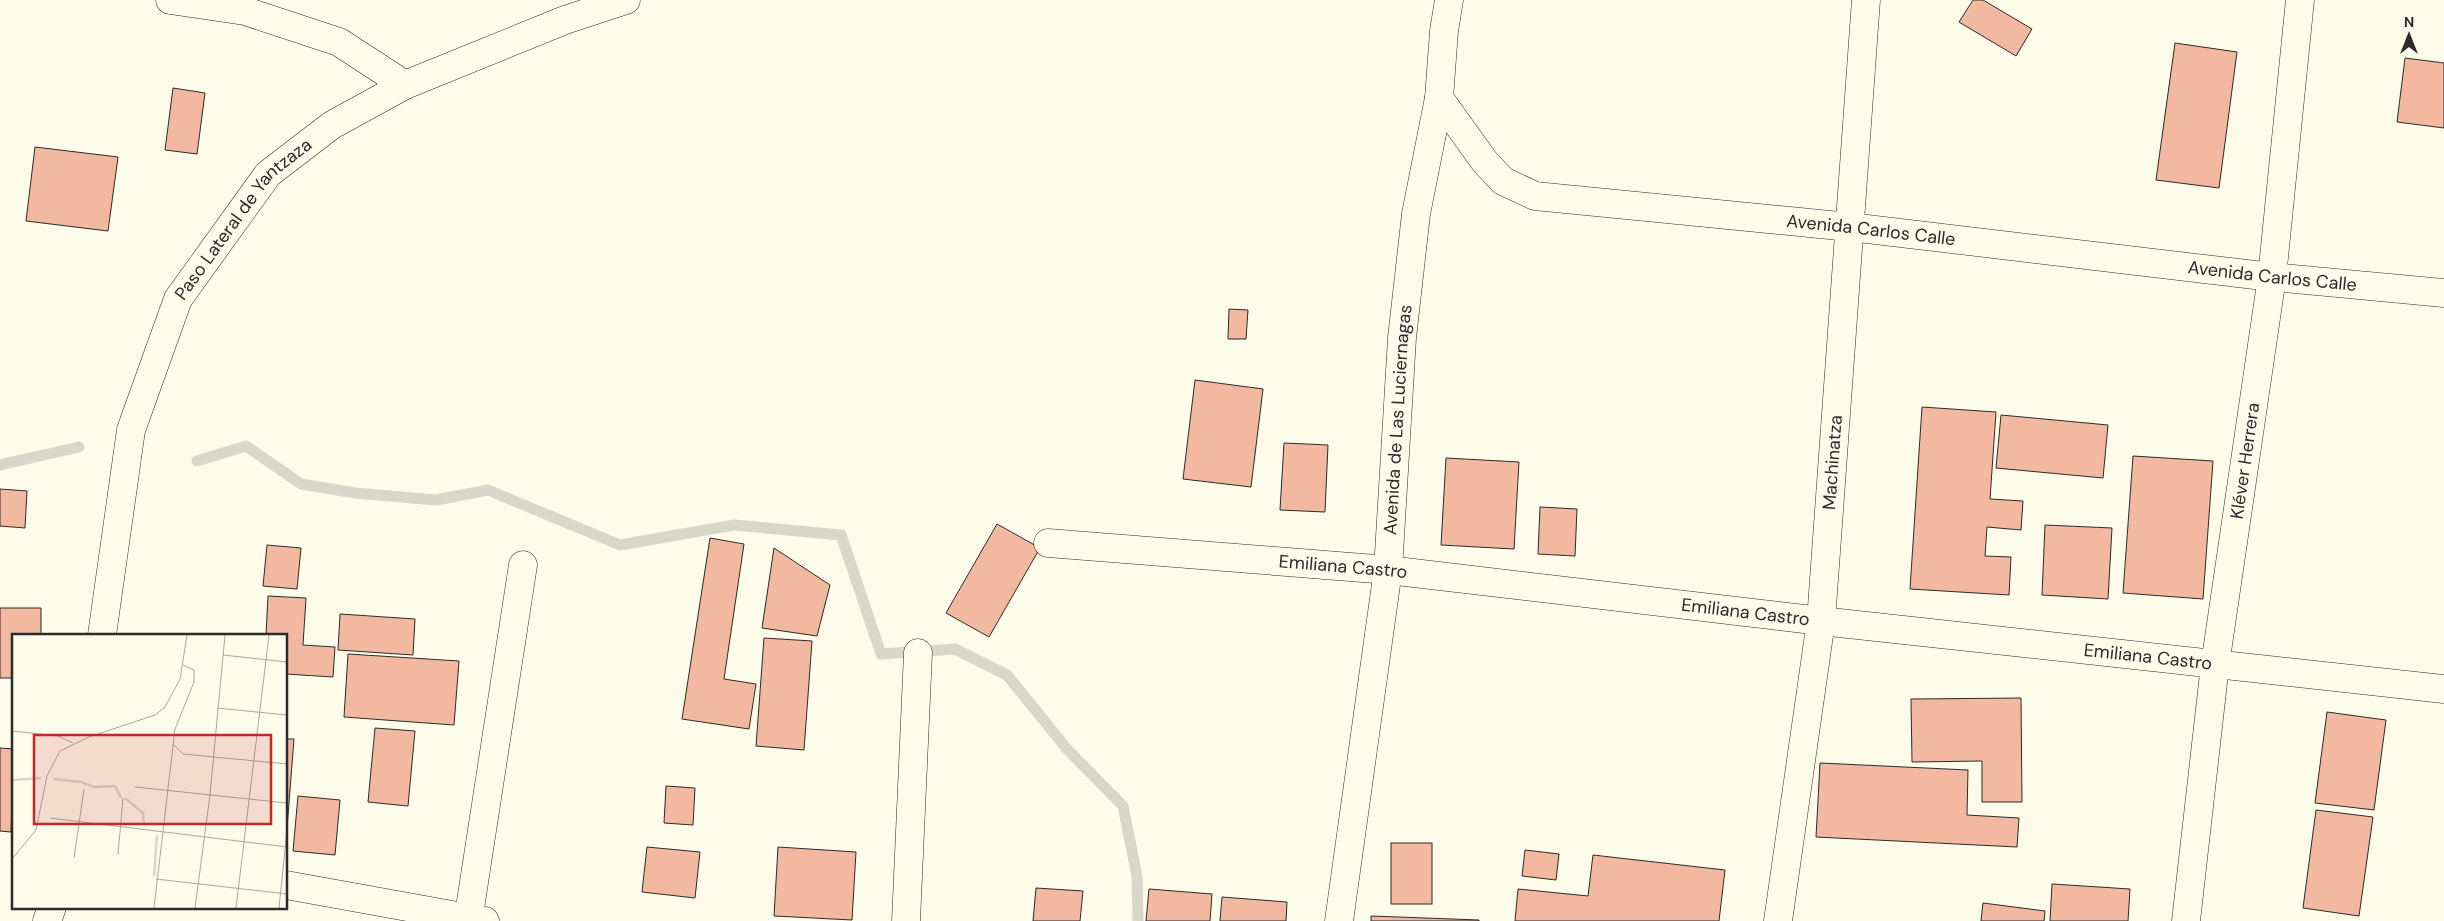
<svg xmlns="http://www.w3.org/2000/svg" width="2444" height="921" viewBox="0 0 2444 921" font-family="'DM Sans',sans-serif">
<rect width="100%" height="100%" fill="#fdfbea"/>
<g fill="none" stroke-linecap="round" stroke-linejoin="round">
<g stroke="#d8d7c9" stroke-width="11">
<path d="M197 461 246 446 301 484 355 493 436 500 488 490 620 545 734 525 841 535 881 654 955 649 1007 675 1067 749 1123 806 1137 876 1138 921"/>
<path d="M0 465 79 447"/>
</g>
</g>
<g fill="#f2b8a0" stroke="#2b2b2b">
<path d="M1973 0H1983L2032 29 2016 56 1959 22Z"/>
<path d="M2175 43 2237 52 2219 188 2156 180Z"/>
<path d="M2405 58 2444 63V128L2397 122Z"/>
<path d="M173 88 205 93 197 154 165 150Z"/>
<path d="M35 147 118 157 108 231 26 221Z"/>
<path d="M1229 309 1248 310 1246 339H1228Z"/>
<path d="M1195 380 1263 389 1251 487 1183 479Z"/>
<path d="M1922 407 1996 412 1990 499 2023 501 2021 530 1987 527 1985 556 2011 557 2009 595 1910 589Z"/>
<path d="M2001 415 2108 425 2103 478 1996 468Z"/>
<path d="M1284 443 1328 445 1325 512 1280 510Z"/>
<path d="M2133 456 2213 461 2203 599 2123 593Z"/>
<path d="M1446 458 1519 462 1514 549 1441 545Z"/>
<path d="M0 489 27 491 25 528 0 526Z"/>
<path d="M1540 507 1577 509 1575 556 1538 554Z"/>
<path d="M997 524 1040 548 989 637 946 613Z"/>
<path d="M2045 525 2112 528 2108 599 2042 595Z"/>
<path d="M710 538 744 544 724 679 756 684 749 729 682 719Z"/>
<path d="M267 545 301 548 297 589 263 586Z"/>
<path d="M774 548 830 585 817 636 762 628Z"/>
<path d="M268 596 306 598 303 645 335 647 333 677 286 674V635H266Z"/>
<path d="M0 608H41V635H14V678H0Z"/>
<path d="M340 614 415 619 413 655 338 650Z"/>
<path d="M764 638 812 641 804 750 756 746Z"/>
<path d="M348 654 459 661 454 725 344 717Z"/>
<path d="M2021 698 2022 802H1982V761L1912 762 1911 699Z"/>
<path d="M2327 712 2386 720 2374 810 2315 803Z"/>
<path d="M375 728 415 731 408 806 368 802Z"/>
<path d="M286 739H294L286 841Z"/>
<path d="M0 748 14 749 11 832 0 831Z"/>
<path d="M1820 763 1968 770 1967 815 2019 818 2017 847 1816 837Z"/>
<path d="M666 786 695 788 693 825 664 823Z"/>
<path d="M298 796 340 800 335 855 293 851Z"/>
<path d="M2316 810 2373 817 2359 916 2303 908Z"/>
<rect x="1391" y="843" width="41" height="61"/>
<path d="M647 847 700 852 695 898 642 892Z"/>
<path d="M778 847 856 852 852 920 774 916Z"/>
<path d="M1525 850 1559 854 1556 880 1522 876Z"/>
<path d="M1593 855 1725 870 1719 921H1515L1518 889 1588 896Z"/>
<path d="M2052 884 2130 889 2128 921H2050Z"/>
<path d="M1036 888 1083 891 1080 921H1033Z"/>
<path d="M1149 889 1212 894 1210 921H1146Z"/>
<path d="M1222 897 1287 902 1286 921H1220Z"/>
<path d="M1983 903 2045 911 2044 921H1981Z"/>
<path d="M1371 916 1479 920V921H1371Z"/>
</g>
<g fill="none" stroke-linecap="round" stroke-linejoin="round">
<g stroke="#2b2b2b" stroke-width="29">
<g id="minor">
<path d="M170 0 245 11 339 42 405 85"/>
<path id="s1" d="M1439 98 1485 162 1503 181 1535 196 1850 227 2272 277 2444 293"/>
<path id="s2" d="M1048 543 1388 570 1821 621 2444 689"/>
<path d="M286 885 485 921"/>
<path d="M468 921 523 565"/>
<path d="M906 921 918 653"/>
<path id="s3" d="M1339 921 1388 570 1402 338 1416 214 1439 98 1444 31 1449 0"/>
<path id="s4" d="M1778 921 1821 621 1866 0"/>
<path id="s5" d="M2186 921 2215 665 2272 277 2300 0"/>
</g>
</g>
<g stroke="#2b2b2b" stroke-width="29">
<g id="highway">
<path id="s6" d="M102 635 131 430 178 299 268 174 332 125 405 85 565 20 626 0"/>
<path d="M47 921 52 907"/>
</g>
</g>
<use href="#minor" stroke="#fdfbea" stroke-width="28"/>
<use href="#highway" stroke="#fdfbea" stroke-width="28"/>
</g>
<g text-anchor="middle" stroke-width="4" stroke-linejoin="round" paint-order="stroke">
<g font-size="18" fill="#2b2b2b" stroke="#fdfbea">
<text dy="6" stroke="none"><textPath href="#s6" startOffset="450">Paso Lateral de Yantzaza</textPath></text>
<text dy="6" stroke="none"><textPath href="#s1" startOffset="478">Avenida Carlos Calle</textPath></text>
<text dy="6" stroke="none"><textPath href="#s1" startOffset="882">Avenida Carlos Calle</textPath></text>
<text dy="6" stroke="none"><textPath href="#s3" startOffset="505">Avenida de Las Luciernagas</textPath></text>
<text dy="6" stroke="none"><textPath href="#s5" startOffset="464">Kléver Herrera</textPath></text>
<text dy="6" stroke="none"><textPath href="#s4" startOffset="462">Machinatza</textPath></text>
<text dy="6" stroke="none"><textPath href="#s2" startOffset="296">Emiliana Castro</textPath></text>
<text dy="6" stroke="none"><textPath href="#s2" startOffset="701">Emiliana Castro</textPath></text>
<text dy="6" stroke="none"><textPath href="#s2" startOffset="1106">Emiliana Castro</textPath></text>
</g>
</g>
<g transform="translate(12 634)">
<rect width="275" height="275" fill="#fdfbea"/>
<path fill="none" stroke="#d8d7c9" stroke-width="2.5" d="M41 145 69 148 82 153 103 152 109 164M0 146 29 144M113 164 131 179 132 191M142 242 145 201"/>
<path fill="none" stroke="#a9a89e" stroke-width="1" d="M211 21 275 28M205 74 275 81M0 97 46 102 61 109M161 110 171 120 275 130M123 153 275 169M38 184 275 213M106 221 111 164M62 224 72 155M0 225 24 196 35 142 48 117 77 103 143 81 153 73 168 45 175 1M144 245 275 260M142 274 163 95 182 48V36L171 31M183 274 198 161 213 1M224 274 257 1M267 274 275 196"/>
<path fill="#c62828" fill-opacity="0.15" stroke="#c62828" stroke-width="2.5" d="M22 101H259V190H22Z"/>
<rect width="275" height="275" fill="none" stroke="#2b2b2b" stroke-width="2.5"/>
</g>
<g transform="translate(2409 35)" stroke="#fdfbea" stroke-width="4" paint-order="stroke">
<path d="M0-4L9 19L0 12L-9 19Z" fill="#2b2b2b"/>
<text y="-8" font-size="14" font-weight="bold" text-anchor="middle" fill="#2b2b2b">N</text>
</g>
</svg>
